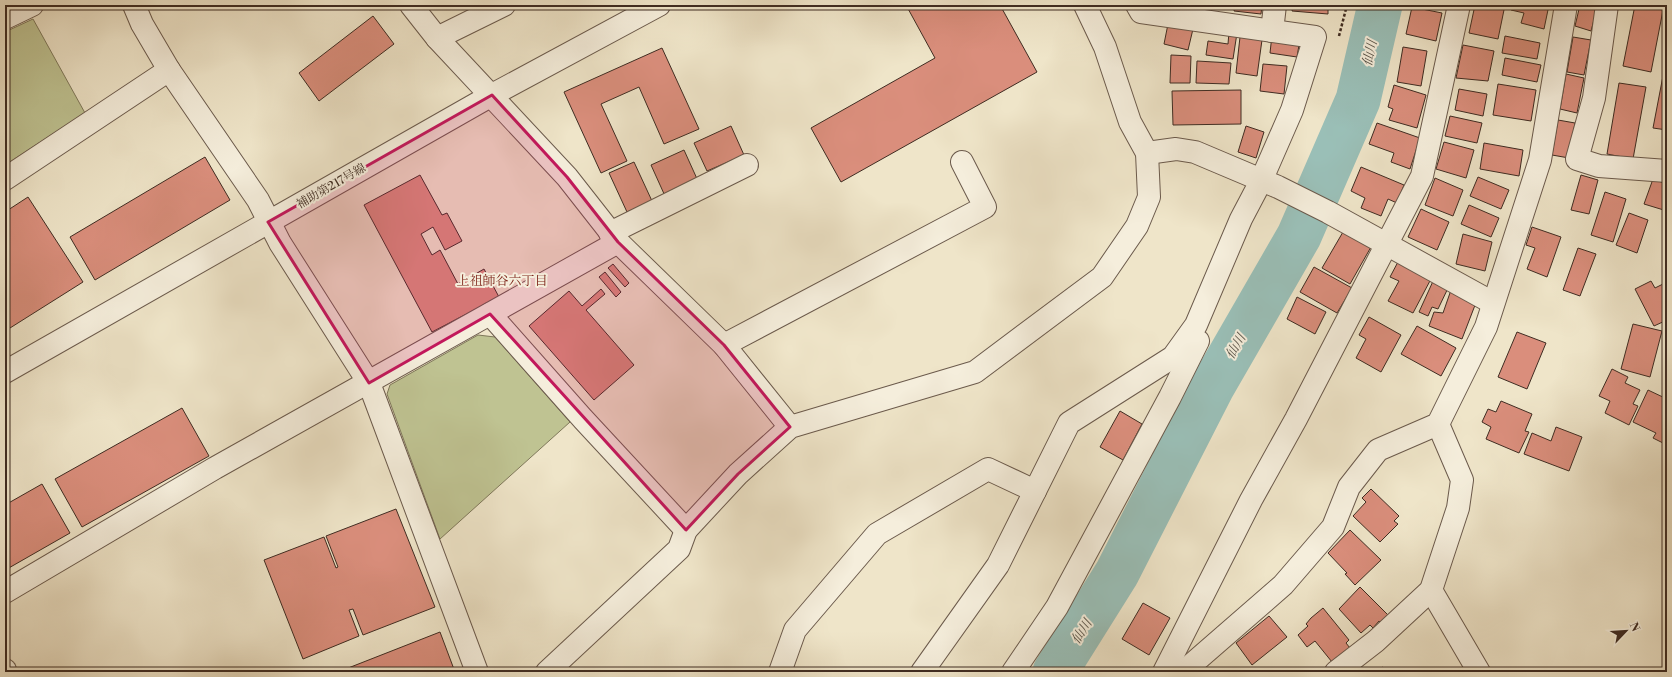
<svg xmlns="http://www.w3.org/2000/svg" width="1672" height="677" viewBox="0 0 1672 677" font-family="'Libre Bodoni','Noto Serif JP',serif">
<rect width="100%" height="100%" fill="#efe5c9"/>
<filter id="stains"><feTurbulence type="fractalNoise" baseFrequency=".005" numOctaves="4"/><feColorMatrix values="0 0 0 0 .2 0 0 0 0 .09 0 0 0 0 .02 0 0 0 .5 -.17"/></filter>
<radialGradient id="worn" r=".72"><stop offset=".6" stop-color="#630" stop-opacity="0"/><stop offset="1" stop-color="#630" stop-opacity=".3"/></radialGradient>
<g fill="#bfc392" stroke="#7f785a">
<path d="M33 19 85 113 5 165V32Z"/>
<path d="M478 335 495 337 570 422 440 539 387 394 390 385Z"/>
</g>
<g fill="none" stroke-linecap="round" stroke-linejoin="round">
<path stroke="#9abfb7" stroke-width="45" d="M1055 672 1117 573 1212 387 1299 236 1358 100 1380 5"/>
</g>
<g fill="#da8e7c" stroke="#3f2c22">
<path d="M906 5H1000L1037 72 841 182 811 128 935 58Z"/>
<path d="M1181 5H1212L1211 12 1185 10Z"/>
<path d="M1235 5H1262L1261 14 1234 11Z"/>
<path d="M1293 5H1328V14L1292 11Z"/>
<path d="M1475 5H1505L1498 39 1469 33Z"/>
<path d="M1512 5H1549L1544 29 1521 23 1524 13 1511 10Z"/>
<path d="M1580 5H1598L1591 31 1575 26Z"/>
<path d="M1635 5H1664L1651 72 1623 66Z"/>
<path d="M1412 7 1442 13 1436 41 1406 34Z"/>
<path d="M373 16 394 44 319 101 299 73Z"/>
<path d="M1168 24 1193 29 1188 50 1164 44Z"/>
<path d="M1229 32 1237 33 1233 59 1206 55 1208 41 1228 44Z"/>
<path d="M1272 35 1300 39 1297 57 1270 53Z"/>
<path d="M1505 36 1540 43 1537 59 1502 53Z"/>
<path d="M1240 37 1262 40 1257 76 1236 73Z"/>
<path d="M1573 37 1591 40 1584 75 1567 72Z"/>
<path d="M1463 45 1494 51 1488 81 1456 78Z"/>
<path d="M1403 47 1427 51 1421 86 1397 82Z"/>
<path d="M662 48 699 129 664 144 639 87 601 104 627 161 601 173 564 92Z"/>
<path d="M1171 55 1191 56 1190 83H1170Z"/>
<path d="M1667 55V130L1653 128Z"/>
<path d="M1505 58 1541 65 1537 82 1502 75Z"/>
<path d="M1197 61 1231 63 1229 84 1196 83Z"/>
<path d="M1263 64 1287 66 1284 94 1260 91Z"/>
<path d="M1566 74 1584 78 1577 113 1560 109Z"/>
<path d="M1619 83 1646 87 1633 159 1607 154Z"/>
<path d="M1498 84 1536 90 1531 121 1493 115Z"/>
<path d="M1394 85 1426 95 1417 128 1389 120 1393 109 1388 107Z"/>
<path d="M1459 89 1487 94 1483 116 1455 110Z"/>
<path d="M1241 90V124L1173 125 1172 91Z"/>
<path d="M1450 116 1482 123 1477 143 1445 136Z"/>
<path d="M1558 120 1575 123 1569 158 1552 155Z"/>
<path d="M1377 123 1420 138 1410 169 1391 162 1394 153 1369 144Z"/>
<path d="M731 126 744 155 707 171 694 143Z"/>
<path d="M1246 126 1264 132 1256 158 1238 152Z"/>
<path d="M1444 142 1474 150 1466 178 1436 169Z"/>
<path d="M1484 143 1523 150 1519 176 1480 169Z"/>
<path d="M684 150 698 181 665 196 651 165Z"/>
<path d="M205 157 230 200 95 280 70 237Z"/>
<path d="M634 162 652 201 627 212 609 173Z"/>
<path d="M1361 167 1404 185 1397 203 1388 199 1381 216 1361 208 1365 198 1351 191Z"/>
<path d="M420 175 442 215 447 213 462 241 445 250 433 227 421 234 432 255 440 250 458 284 484 269 499 297 432 332 364 205Z"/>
<path d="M1581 175 1598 180 1589 214 1571 210Z"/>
<path d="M1478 177 1509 190 1501 209 1470 196Z"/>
<path d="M1435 178 1463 190 1453 216 1425 205Z"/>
<path d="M1653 179 1667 184V211L1644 204Z"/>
<path d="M1605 192 1626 199 1613 242 1591 235Z"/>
<path d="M28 197 83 282 10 328 5 321V212Z"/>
<path d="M1469 205 1499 218 1491 237 1461 224Z"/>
<path d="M1421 209 1449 222 1437 250 1408 237Z"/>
<path d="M1629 213 1648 220 1637 253 1616 245Z"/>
<path d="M1532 227 1561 237 1547 277 1527 269 1535 248 1526 245Z"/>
<path d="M1343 232 1371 247 1350 284 1322 268Z"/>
<path d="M1463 234 1492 242 1485 271 1456 264Z"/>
<path d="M1578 248 1596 254 1580 296 1563 290Z"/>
<path d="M1399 260 1432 277 1413 313 1388 301 1399 281 1390 277Z"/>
<path d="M613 264 629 283 625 287 608 268Z"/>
<path d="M1314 267 1352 288 1337 313 1300 292Z"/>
<path d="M605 272 621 292 616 297 599 277Z"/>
<path d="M1434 279 1449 286 1438 309 1432 307 1428 316 1419 312Z"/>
<path d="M1651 281 1655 288 1667 282V305L1664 306 1667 309V320L1654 326 1635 289Z"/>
<path d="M601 289 605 294 586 310 634 365 594 400 529 326 569 291 582 306Z"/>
<path d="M1451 290 1477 300 1462 339 1429 326 1434 312 1443 313Z"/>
<path d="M1297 297 1326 312 1315 334 1287 319Z"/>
<path d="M1369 317 1401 335 1381 372 1356 358 1366 339 1359 335Z"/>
<path d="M1633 324 1662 331 1650 377 1621 369Z"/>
<path d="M1417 326 1456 348 1441 376 1401 354Z"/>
<path d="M1517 332 1546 343 1527 389 1498 377Z"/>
<path d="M1612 369 1628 377 1625 383 1640 390 1633 404 1638 406 1629 425 1605 413 1610 401 1599 396Z"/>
<path d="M1648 390 1667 399V445L1653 438 1656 433 1633 422Z"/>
<path d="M1501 401 1532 414 1525 431 1529 432 1519 453 1486 439 1491 427 1482 422 1488 409 1496 412Z"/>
<path d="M182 408 209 456 82 527 55 479Z"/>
<path d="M1120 411 1142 424 1123 460 1100 447Z"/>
<path d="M1556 427 1582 437 1569 471 1524 454 1532 433 1551 441Z"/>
<path d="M42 484 70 533 7 569 5 567V505Z"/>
<path d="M1371 489 1399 516 1394 521 1398 524 1380 542 1353 516 1366 502 1362 498Z"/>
<path d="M396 509 435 607 363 635 353 609 349 610 359 636 303 659 264 560 324 537 336 568 338 567 326 536Z"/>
<path d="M1350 530 1381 560 1355 585 1345 574 1347 573 1328 553Z"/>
<path d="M1360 587 1389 616 1381 623 1379 621 1373 628 1370 625 1361 633 1339 609Z"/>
<path d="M1143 603 1170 618 1149 655 1122 639Z"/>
<path d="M1323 608 1349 640 1346 643 1350 648 1332 662 1315 641 1307 647 1298 635 1308 626 1306 624 1311 618Z"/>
<path d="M1269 616 1287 637 1252 665 1236 643Z"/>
<path d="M440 632 455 672H338Z"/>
<path d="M1383 667 1386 672H1375Z"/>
</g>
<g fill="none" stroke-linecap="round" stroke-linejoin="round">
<g stroke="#6b5a4c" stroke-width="24">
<g id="minor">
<path d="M134 5 142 24 169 70 258 200 280 243 369 383 477 672"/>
<path d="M411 5 437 38 567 177 618 242 724 345 790 427"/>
<path d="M1607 5 1594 98 1577 159 1599 166 1667 171"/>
<path d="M5 18 32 5"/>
<path d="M1272 31 1275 5"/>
<path d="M437 38 504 5"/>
<path d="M1147 153 1176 149 1195 152 1278 187 1328 212 1493 303"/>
<path d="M5 179 169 70"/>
<path d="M610 233 747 165"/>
<path d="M490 314 583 419 686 530"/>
<path d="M724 345 985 207 962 162"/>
<path d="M5 372 492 95 659 5"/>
<path d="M1431 590 1479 672"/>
<path d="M5 592 215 468 618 242"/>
<path d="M5 670V672"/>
<path d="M547 672 679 549 686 530 738 474 790 427 975 372 1102 277 1137 226 1149 197 1147 153 1130 122 1105 47 1085 5"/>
<path d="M780 672 795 630 877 534 988 469 1035 491"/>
<path d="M922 672 998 565 1069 423 1173 357 1196 325 1241 219 1261 181 1292 110 1315 37 1141 12 1137 5"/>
<path d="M1013 672 1057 607 1170 397 1198 341"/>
<path d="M1164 672 1251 500 1296 419 1422 176 1459 5"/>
<path d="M1183 672 1283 585 1333 527 1349 487 1378 450 1438 424 1486 327 1540 160 1566 5"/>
<path d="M1336 672 1376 641 1431 590 1458 508 1462 480 1438 424"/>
</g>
</g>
<path stroke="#3f2c22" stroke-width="2.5" stroke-dasharray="3 2" stroke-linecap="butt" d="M1339 36 1347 5"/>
<use href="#minor" stroke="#f5eedc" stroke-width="22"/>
</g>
<path fill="#c2185b" fill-opacity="0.2" stroke="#c2185b" stroke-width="3" stroke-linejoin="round" d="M492 95 567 177 618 242 724 345 790 427 738 474 686 530 490 314 369 383 268 222Z"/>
<g text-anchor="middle" stroke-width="4" stroke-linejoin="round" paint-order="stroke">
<g font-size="12" fill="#3f2c22" stroke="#f5eedc">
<text transform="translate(331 186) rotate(-30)" y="4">補助第217号線</text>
</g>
<g font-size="13" font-style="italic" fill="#565147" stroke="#f5eedc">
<text transform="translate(1369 53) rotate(-77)" y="5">仙川</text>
<text transform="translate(1235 346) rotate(-60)" y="5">仙川</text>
<text transform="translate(1081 631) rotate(-58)" y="5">仙川</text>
</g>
<g font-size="13" fill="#7a1f14" stroke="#f5eedc">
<text x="502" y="285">上祖師谷六丁目</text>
</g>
</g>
<rect width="1672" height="677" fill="none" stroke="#efe5c9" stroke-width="20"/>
<rect x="6" y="6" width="1660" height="665" fill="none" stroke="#3f2c22" stroke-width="2"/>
<rect x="10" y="10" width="1652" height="657" fill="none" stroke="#3f2c22"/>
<g transform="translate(1626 631) rotate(65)" stroke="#f5eedc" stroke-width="3" paint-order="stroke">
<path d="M0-3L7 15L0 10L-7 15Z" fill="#3f2c22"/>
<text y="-6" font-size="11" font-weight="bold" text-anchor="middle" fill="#3f2c22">N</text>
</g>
<rect width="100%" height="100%" filter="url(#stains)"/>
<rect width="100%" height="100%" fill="url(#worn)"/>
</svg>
